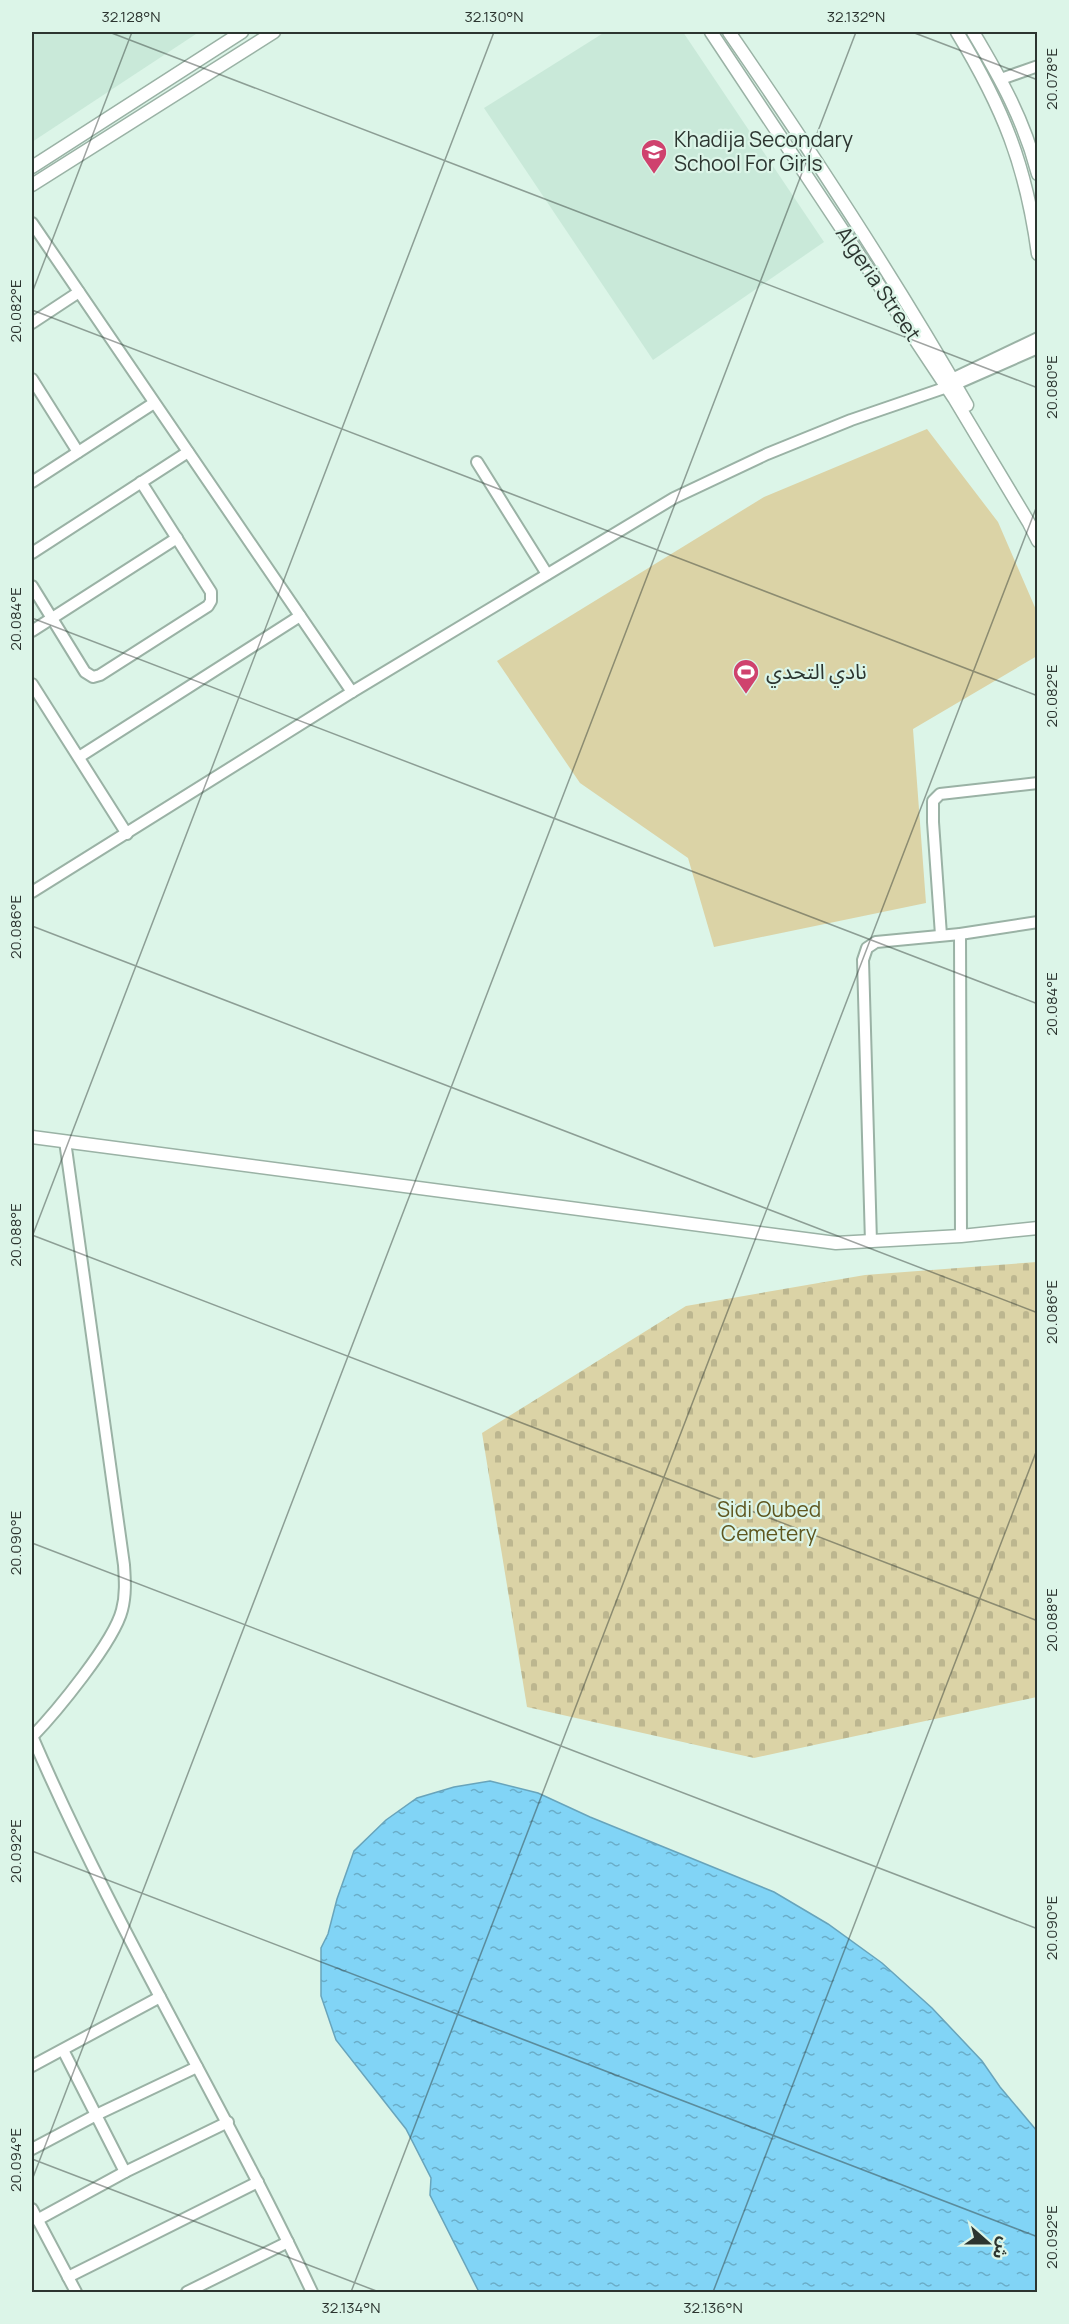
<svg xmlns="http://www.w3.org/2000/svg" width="1069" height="2324" viewBox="0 0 1069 2324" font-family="Manrope,'Noto Sans Arabic',sans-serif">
<defs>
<pattern id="cemetery-stones" width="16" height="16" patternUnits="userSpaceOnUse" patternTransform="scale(1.5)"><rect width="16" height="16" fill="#dbd3a6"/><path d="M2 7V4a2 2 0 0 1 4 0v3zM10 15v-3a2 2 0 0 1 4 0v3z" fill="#bcb68f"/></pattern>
<pattern id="water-ripples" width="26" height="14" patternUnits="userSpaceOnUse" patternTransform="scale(1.5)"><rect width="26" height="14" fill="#81d4f6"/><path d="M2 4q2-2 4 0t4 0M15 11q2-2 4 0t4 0" fill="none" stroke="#6aadc8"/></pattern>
</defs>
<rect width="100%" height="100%" fill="#dcf5e8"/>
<g fill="#c9e9d9">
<path d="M32 32H199L32 142Z"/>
<path d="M605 32H683L824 242 653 360 484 108Z"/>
</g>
<path fill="url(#cemetery-stones)" d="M1037 1262V1697L754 1758 527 1707 482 1433 686 1306 865 1275Z"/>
<path fill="#dbd3a6" d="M927 429 998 522 1037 612V656L913 729 926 903 714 947 688 858 580 783 497 661 764 497Z"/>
<path fill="url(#water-ripples)" stroke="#68a4bb" stroke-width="1.5" d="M490 1781 538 1793 590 1817 774 1892 828 1924 882 1963 932 2008 982 2061 1000 2087 1037 2131V2292H479L430 2195 431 2178 406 2129 336 2040 321 1996V1948L328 1934 337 1899 354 1851 386 1820 417 1798 454 1787Z"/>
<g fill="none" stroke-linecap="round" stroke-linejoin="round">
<g stroke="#9ab2a5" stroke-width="14">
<g id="minor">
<path d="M1001 79 1038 66"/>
<path d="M32 223 352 692"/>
<path d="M32 323 79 292"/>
<path d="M954 378 1038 338"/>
<path d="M32 379 78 452"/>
<path d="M477 462 547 574"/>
<path d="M32 482 154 403"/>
<path d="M32 553 188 452"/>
<path d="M32 586 85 672 93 677 100 675 208 606 211 601V592L141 482"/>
<path d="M32 631 177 538"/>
<path d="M32 684 127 834"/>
<path d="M79 757 300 616"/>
<path d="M32 892 352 692 674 498 767 454 851 420 956 384 1038 348"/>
<path d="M960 934 961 1236"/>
<path d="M941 935 933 822V801L940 794 1038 783"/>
<path d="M871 1242 863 960 867 948 876 942 960 934 1038 922"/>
<path d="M32 1736C114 1927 224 2105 312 2292"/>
<path d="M32 1737C56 1712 114 1642 122 1610 126 1595 125 1580 124 1565L65 1141"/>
<path d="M63 2050 125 2172"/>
<path d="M32 2066 160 1997"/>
<path d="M32 2149 96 2115 197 2067"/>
<path d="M32 2209 76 2292"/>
<path d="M37 2220 125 2172 228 2122"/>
<path d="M68 2277 258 2182"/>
<path d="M187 2292 288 2242"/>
</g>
</g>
<g stroke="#9ab2a5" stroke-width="15">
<g id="major">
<path d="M711 32 954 398 1029 523 1038 541"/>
<path d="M729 32C813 154 894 277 967 405"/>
<path d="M957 32C1003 108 1026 165 1038 254"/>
<path d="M973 32C1001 79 1024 120 1038 174"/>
<path d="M32 167 242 32"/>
<path d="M32 185 274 32"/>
<path d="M32 1137 836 1243 961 1236 1038 1228"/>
</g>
</g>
<use href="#minor" stroke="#fff" stroke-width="10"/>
<use href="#major" stroke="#fff" stroke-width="12"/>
</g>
<path fill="none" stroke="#2c3530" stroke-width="1.5" stroke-opacity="0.45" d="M109 32 1038 388M912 32 1038 80M32 293 132 32M32 310 1038 696M32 618 1038 1004M32 926 1038 1313M32 1235 1038 1621M32 1237 494 32M32 1543 1038 1929M32 1851 1038 2237M32 2159 379 2292M32 2180 856 32M351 2292 1038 503M713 2292 1038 1447"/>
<defs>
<g id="school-pin" transform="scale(1.35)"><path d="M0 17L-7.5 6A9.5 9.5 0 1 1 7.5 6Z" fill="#cf426e" stroke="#dcf5e8"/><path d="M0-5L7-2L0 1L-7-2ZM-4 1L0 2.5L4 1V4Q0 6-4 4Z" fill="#fff"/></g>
<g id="stadium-pin" transform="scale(1.35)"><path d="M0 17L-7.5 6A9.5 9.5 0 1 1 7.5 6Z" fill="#cf426e" stroke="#dcf5e8"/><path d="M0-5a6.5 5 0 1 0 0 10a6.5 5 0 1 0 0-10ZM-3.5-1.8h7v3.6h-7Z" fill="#fff"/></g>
</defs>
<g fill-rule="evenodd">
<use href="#school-pin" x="654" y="152"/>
<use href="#stadium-pin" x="746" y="672"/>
</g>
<g text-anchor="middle" stroke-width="4.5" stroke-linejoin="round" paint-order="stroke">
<g font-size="21" fill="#2c3530" stroke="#dcf5e8" text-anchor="start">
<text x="674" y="147">Khadija Secondary<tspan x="674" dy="24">School For Girls</tspan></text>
<text x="766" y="679">نادي التحدي</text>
</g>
<g font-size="21" fill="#2c3530" stroke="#dcf5e8">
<text transform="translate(878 284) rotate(56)" y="7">Algeria Street</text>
</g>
<g font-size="21" fill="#5e561f" stroke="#dcf5e8">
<text x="769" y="1517">Sidi Oubed<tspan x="769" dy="24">Cemetery</tspan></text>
</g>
</g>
<rect width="1069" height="2324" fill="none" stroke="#dcf5e8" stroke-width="66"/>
<g transform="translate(988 2243) rotate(111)" stroke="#dcf5e8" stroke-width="4.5" paint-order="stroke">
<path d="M0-4.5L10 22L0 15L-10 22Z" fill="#2c3530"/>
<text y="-9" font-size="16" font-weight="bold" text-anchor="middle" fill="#2c3530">ش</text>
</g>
<rect x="33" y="33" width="1003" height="2258" fill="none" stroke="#2c3530" stroke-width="2"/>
<g font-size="15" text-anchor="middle" fill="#2c3530">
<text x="131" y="22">32.128°N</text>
<text x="494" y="22">32.130°N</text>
<text x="856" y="22">32.132°N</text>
<text transform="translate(1052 79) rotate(-90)" y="5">20.078°E</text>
<text transform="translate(16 311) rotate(-90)" y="5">20.082°E</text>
<text transform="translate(1052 387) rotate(-90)" y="5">20.080°E</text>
<text transform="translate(16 619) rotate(-90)" y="5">20.084°E</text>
<text transform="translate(1052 696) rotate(-90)" y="5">20.082°E</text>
<text transform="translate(16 927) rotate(-90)" y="5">20.086°E</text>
<text transform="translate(1052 1004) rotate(-90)" y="5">20.084°E</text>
<text transform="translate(16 1235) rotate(-90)" y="5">20.088°E</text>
<text transform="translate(1052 1312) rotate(-90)" y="5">20.086°E</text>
<text transform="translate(16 1543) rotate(-90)" y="5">20.090°E</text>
<text transform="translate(1052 1620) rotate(-90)" y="5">20.088°E</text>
<text transform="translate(16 1851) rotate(-90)" y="5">20.092°E</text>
<text transform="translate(1052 1928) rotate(-90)" y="5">20.090°E</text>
<text transform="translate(16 2160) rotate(-90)" y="5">20.094°E</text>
<text transform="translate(1052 2237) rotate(-90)" y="5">20.092°E</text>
<text x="351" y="2313">32.134°N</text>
<text x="713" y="2313">32.136°N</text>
</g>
</svg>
